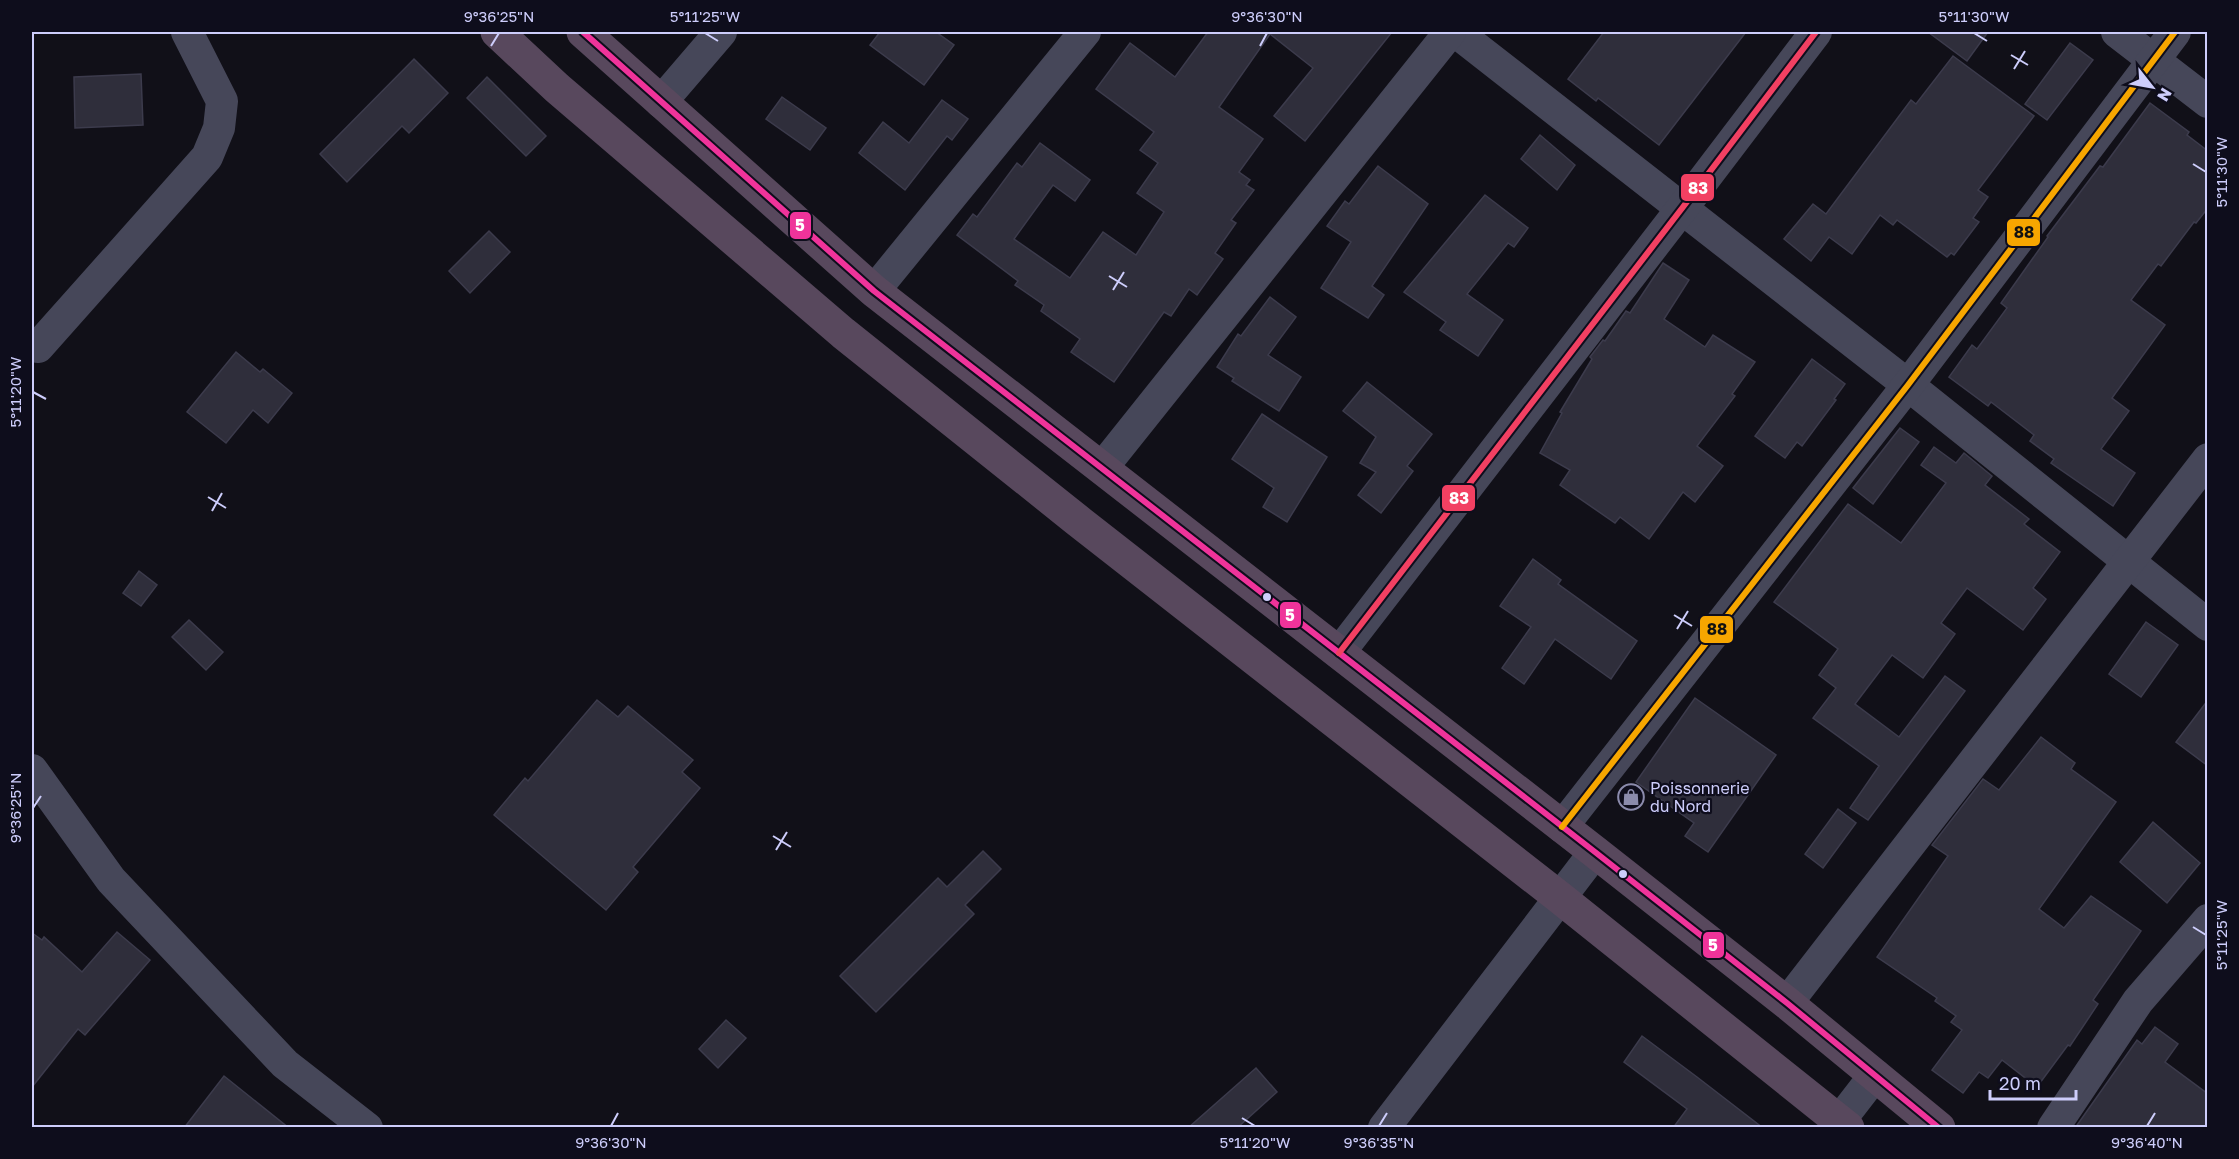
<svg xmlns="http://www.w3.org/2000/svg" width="2239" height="1159" viewBox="0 0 2239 1159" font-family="'Golos Text',sans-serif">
<rect width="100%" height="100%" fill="#111018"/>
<g fill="#2f2e3b" stroke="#3c3b4c" stroke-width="1.5">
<path d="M880 32H936L954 45 924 85 870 45Z"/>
<path d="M1208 32H1392L1305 141 1274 116 1313 68 1270 34 1219 107 1263 139 1239 172 1250 180 1246 185 1254 190 1231 220 1236 223 1215 253 1223 259 1197 295 1189 289 1171 316 1164 312 1114 382 1071 352 1080 339 1041 311 1044 305 1015 285 1018 281 957 235 973 214 977 217 1017 163 1022 167 1040 143 1090 180 1075 201 1053 185 1014 239 1070 278 1103 232 1136 255 1164 212 1137 193 1158 163 1140 150 1154 132 1096 89 1130 43 1175 77Z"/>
<path d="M1604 32H1746L1659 145 1598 98 1596 101 1568 79Z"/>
<path d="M1928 32H1988L1967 61Z"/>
<path d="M2070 43 2093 60 2047 120 2025 104Z"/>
<path d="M1953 56 2034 116 1978 190 1988 197 1973 218 1979 222 1954 255 1951 253 1947 257 1897 220 1893 225 1880 215 1852 254 1829 237 1811 261 1784 239 1813 204 1826 214 1911 100 1916 104Z"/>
<path d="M414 59 448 93 409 133 402 126 347 182 320 154Z"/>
<path d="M141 74 143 125 75 128 74 77Z"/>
<path d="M487 77 546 136 526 156 467 98Z"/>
<path d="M782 97 826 128 810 150 766 119Z"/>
<path d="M942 100 968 119 952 140 947 136 905 190 859 153 883 122 909 143Z"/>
<path d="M2150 103 2189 132 2187 135 2208 151V208L2196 223 2194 222 2161 266 2158 264 2131 300 2165 325 2112 398 2129 411 2101 449 2135 473 2113 506 2051 463 2054 459 2030 441 2034 435 1991 402 1988 406 1949 377 1972 345 1977 349 2007 308 2001 303 2048 237 2047 236 2100 166 2103 167Z"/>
<path d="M1540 135 1575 165 1557 190 1521 159Z"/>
<path d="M1378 166 1428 204 1372 286 1384 295 1368 318 1321 288 1351 242 1327 226 1345 201 1349 204Z"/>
<path d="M1485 195 1528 228 1514 247 1508 243 1467 294 1503 320 1478 356 1440 330 1446 322 1404 292Z"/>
<path d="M489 231 510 252 470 293 449 271Z"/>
<path d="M1663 263 1689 280 1664 319 1705 347 1713 335 1755 362 1732 394 1735 396 1697 446 1723 466 1695 502 1683 492 1649 539 1620 517 1615 523 1560 485 1570 470 1540 453 1562 413 1560 412 1592 359 1590 357 1603 340 1605 341 1626 311 1630 313Z"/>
<path d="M1270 297 1296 317 1268 355 1301 377 1279 411 1232 381 1234 378 1217 367 1238 334 1241 336Z"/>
<path d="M236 352 260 372 263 369 292 393 268 423 253 410 226 443 187 412Z"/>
<path d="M1812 359 1845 384 1834 399 1836 400 1802 446 1797 442 1785 458 1755 436Z"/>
<path d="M1367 382 1432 434 1407 466 1413 471 1381 513 1358 495 1376 472 1360 463 1376 437 1343 411Z"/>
<path d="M1262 414 1327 457 1287 522 1263 507 1274 488 1232 459Z"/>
<path d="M1900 428 1919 442 1873 504 1853 488Z"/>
<path d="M1934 447 1956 463 1964 453 1992 476 1985 485 2029 519 2024 524 2060 552 2033 588 2046 599 2023 630 1967 588 1941 623 1955 634 1923 678 1892 655 1855 704 1899 737 1945 676 1965 691 1868 820 1850 808 1879 766 1813 718 1836 688 1819 675 1838 649 1774 602 1848 504 1901 543 1946 483 1921 465Z"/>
<path d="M1533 559 1561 580 1558 584 1637 641 1611 679 1555 639 1524 684 1502 668 1531 627 1500 606Z"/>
<path d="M139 571 157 585 141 606 123 593Z"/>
<path d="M189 620 223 652 206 670 172 637Z"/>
<path d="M2146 622 2178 645 2141 697 2109 674Z"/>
<path d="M1695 698 1776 755 1708 852 1685 836 1694 823 1636 782Z"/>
<path d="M597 700 618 717 628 706 693 760 682 772 700 788 633 867 638 872 606 910 494 815 525 778 528 781Z"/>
<path d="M2208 700V766L2176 742Z"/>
<path d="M2041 737 2075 763 2071 769 2116 802 2039 909 2064 928 2091 896 2141 931 2093 1000 2098 1004 2070 1046 2068 1045 2037 1087 2002 1060 1988 1078 1979 1072 1963 1093 1932 1070 1962 1030 1951 1022 1956 1016 1935 1001 1937 998 1877 957 1948 856 1932 845 1983 779 1999 790Z"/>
<path d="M1838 809 1856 823 1823 868 1805 854Z"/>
<path d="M2153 822 2200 863 2167 903 2120 862Z"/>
<path d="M983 851 1001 869 965 905 974 914 876 1012 840 976 938 878 947 887Z"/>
<path d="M117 932 150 960 85 1035 78 1029 32 1087V933L42 940 44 937 82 972Z"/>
<path d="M726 1020 746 1038 718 1068 699 1049Z"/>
<path d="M2155 1027 2178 1044 2165 1062 2208 1094V1128H2075L2137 1040 2142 1044Z"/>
<path d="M1642 1036 1697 1077 1763 1128H1673L1687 1109 1624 1062Z"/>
<path d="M1256 1068 1277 1092 1237 1128H1188Z"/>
<path d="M224 1076 289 1128H184Z"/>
</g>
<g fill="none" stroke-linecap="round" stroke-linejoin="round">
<g stroke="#464759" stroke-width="32">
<path d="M1456 32 1908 385 2208 625"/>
<path d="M2117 32 2208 102"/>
<path d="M661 102 721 32"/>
<path d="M874 291 1085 32"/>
<path d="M38 347 207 157 219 128 222 101 187 32"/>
<path d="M1102 468 1450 32"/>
<path d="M1339 653 1683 207 1816 32"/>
<path d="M32 770 111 880 285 1064 367 1128"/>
<path d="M1562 827 1908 385 2175 32"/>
<path d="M1787 1003 2208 459"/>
<path d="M1384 1128 1595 852"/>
<path d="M1834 1128 1875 1075"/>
<path d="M2053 1128 2138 1001 2208 920"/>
</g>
<g stroke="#58485d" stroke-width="33">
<path d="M497 32 557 88 843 333 1077 520 1559 897 1848 1128"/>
<path d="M583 32 874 291 1595 852 1787 1003 1939 1128"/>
</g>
<g stroke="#0e0d1c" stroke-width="10">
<path id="bus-1" d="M583 32 874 291 1595 852 1787 1003 1939 1128"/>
</g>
<g stroke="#0e0d1c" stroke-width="10">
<path id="bus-2" d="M1339 653 1683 207 1816 32"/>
</g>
<g stroke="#0e0d1c" stroke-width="10">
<path id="bus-3" d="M1562 827 1908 385 2175 32"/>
</g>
<use href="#bus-1" stroke="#ef339a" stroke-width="6"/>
<use href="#bus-2" stroke="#f24062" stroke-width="6"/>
<use href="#bus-3" stroke="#f7a600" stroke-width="6"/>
</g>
<path fill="none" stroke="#cdcdfb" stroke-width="2" d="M705 33 718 41M1974 33 1987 41M491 46 499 33M1260 46 1267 33M2011 55 2028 65M2014 69 2025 51M2193 164 2206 172M1109 276 1127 287M1113 290 1124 272M33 392 46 399M208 497 226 508M212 511 222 493M1674 615 1692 626M1677 629 1688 611M33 808 41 796M773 836 791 847M776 850 787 832M2193 927 2206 935M1242 1118 1255 1126M611 1126 618 1113M1379 1126 1387 1113M2147 1126 2155 1113"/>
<defs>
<g id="shop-ring" transform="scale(1.35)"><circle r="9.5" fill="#0e0d1c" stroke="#8b8bac" stroke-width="1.5"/><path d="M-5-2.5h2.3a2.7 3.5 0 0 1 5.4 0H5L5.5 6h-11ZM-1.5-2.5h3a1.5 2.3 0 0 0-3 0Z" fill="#8b8bac"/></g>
</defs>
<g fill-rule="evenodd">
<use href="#shop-ring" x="1631" y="797"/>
</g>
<g fill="#cdcdfb" stroke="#0e0d1c" stroke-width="2">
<circle cx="1267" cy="597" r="5"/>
<circle cx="1623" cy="874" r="5"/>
</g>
<g text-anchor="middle" stroke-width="4.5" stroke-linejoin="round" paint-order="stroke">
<g font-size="16" fill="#cdcdfb" stroke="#0e0d1c" text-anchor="start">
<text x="1650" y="794">Poissonnerie<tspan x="1650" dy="18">du Nord</tspan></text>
</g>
</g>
<g stroke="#0e0d1c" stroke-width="2">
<rect x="1680" y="173" width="35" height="29" rx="6" fill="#f24062"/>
<rect x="789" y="211" width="23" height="29" rx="6" fill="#ef339a"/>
<rect x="2006" y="218" width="35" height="29" rx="6" fill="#f7a600"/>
<rect x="1441" y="484" width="35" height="28" rx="6" fill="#f24062"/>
<rect x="1279" y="601" width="23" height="28" rx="6" fill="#ef339a"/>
<rect x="1699" y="615" width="35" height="29" rx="6" fill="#f7a600"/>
<rect x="1702" y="931" width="23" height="28" rx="6" fill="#ef339a"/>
</g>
<g font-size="16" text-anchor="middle" font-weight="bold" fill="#fff">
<text x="1698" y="194">83</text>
<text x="800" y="231">5</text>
<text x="1459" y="504">83</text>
<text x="1290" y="621">5</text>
<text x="1713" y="951">5</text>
</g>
<g font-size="16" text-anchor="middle" font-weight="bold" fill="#111">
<text x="2024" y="238">88</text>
<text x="1717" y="635">88</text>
</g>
<rect width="2239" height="1159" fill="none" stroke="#0e0d1c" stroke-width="66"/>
<g transform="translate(2152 87) rotate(121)" stroke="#0e0d1c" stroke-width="4.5" paint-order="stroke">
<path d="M0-4.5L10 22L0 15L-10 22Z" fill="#cdcdfb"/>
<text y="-9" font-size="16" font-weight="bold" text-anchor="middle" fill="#cdcdfb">N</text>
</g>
<path d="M1990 1090v9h86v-9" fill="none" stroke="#cdcdfb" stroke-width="3"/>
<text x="1999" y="1090" font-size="18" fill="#cdcdfb" stroke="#0e0d1c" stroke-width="4.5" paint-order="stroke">20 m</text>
<rect x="33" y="33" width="2173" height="1093" fill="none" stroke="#cdcdfb" stroke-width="2"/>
<g font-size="15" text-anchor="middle" fill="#cdcdfb">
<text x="499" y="22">9°36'25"N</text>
<text x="705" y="22">5°11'25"W</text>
<text x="1267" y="22">9°36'30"N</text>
<text x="1974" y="22">5°11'30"W</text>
<text transform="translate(2222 172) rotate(-90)" y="5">5°11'30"W</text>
<text transform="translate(16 392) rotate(-90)" y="5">5°11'20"W</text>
<text transform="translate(16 808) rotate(-90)" y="5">9°36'25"N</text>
<text transform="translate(2222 935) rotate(-90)" y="5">5°11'25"W</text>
<text x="611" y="1148">9°36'30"N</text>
<text x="1255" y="1148">5°11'20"W</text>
<text x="1379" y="1148">9°36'35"N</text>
<text x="2147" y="1148">9°36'40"N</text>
</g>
</svg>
